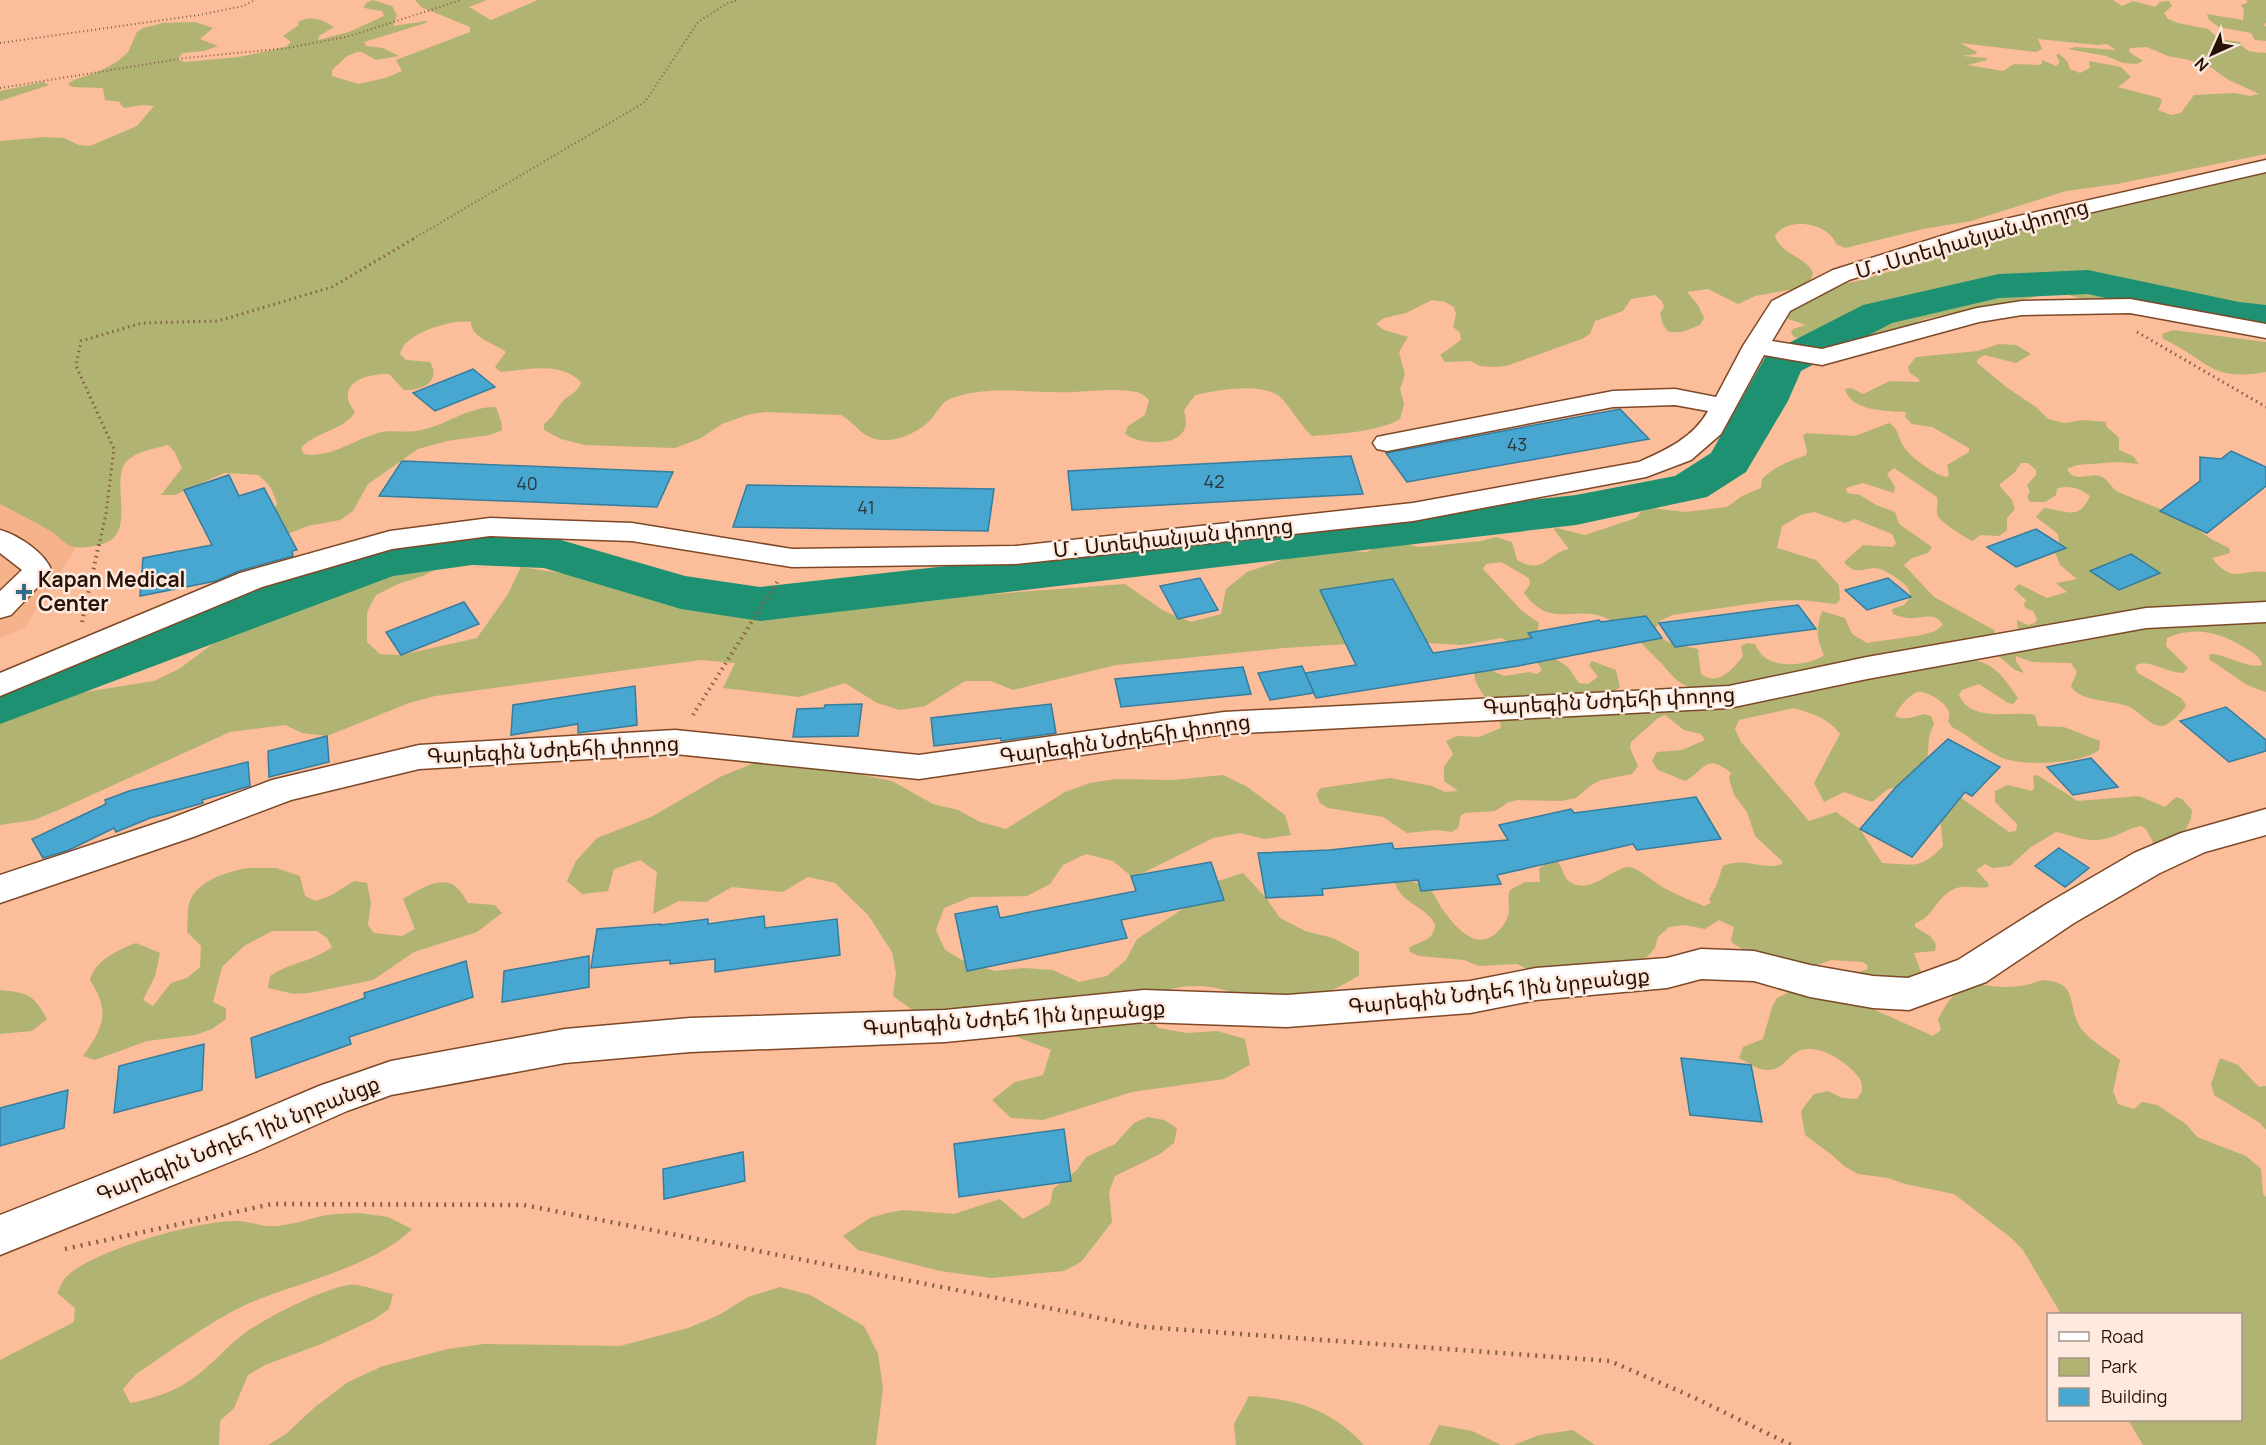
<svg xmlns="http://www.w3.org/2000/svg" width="2266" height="1445" viewBox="0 0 2266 1445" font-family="Manrope,'Noto Sans Armenian',sans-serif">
<rect width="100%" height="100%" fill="#fbbd9a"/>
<path fill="#f6b28b" d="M0 493 82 534 71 556 24 628 0 638Z"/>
<g fill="#b0b371" fill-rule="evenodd">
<path d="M373 0 392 6 397 15 393 26 427 21 426 23 364 42 366 46 383 48 399 56 376 60 362 52H357L347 56 332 70V76L359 84 385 78 402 71 396 60 470 32V27L421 7 415 0H487L469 7 491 20 538 0H2113L2122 6 2133 1 2155 7 2160 2 2169 1 2172 6 2164 13 2168 19 2178 23 2208 29 2219 39 2240 42C2245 53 2255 52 2266 53V154L2117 184 2066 191 1971 221 1923 229 1845 248 1836 244C1829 223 1787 216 1775 236 1782 256 1807 257 1813 273L1811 279 1799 288 1755 296 1738 304 1708 289 1687 292 1698 305 1704 318 1700 325 1682 332H1669L1663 325 1660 313 1664 307 1662 301 1655 295 1631 299 1623 311 1595 321 1590 334 1582 339 1506 366 1494 367 1480 366 1471 361 1445 362 1440 355 1461 340 1460 333 1453 327 1456 314 1454 307 1445 302 1432 300 1406 313 1384 318 1376 324 1384 330 1408 337 1399 352 1405 374 1400 389 1404 404 1400 419C1378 432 1337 434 1312 436 1300 425 1293 411 1282 399 1266 381 1217 390 1195 395L1184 410C1185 415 1187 423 1185 428 1178 448 1138 444 1125 434L1128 426 1145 415 1149 400C1146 398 1144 395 1142 394 1127 387 1090 391 1073 392 1034 394 993 385 955 397 943 400 939 409 932 418 921 431 900 441 883 440 863 440 857 424 841 415L766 412 750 414 722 424 701 438 675 448 585 445 561 439 544 430V424C556 415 556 408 564 400 571 394 578 392 581 382 560 361 527 370 501 372L495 367 506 352C494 343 471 338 471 322 452 319 404 333 400 354L406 360 430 362C442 382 421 391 404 390L389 374C366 373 333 384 355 412 345 430 316 431 301 448L304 454C332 458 349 442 375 434 389 429 402 433 416 431 445 427 465 407 496 407L501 421 502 430 490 435 447 441 418 449 368 484 353 511 340 520 308 526 262 544 277 503 271 488 265 481 258 475 245 474 224 473 175 495H161L182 468 174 451 168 445C154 449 136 451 126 462 109 483 140 538 98 545 90 547 79 549 71 546 64 544 59 536 52 532 36 522 17 513 0 504V141L45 137 64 138 79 145 90 146 137 126 154 106 141 105 124 108 120 104 121 102 105 100 103 88 72 87 68 84 74 80 100 71 118 61 128 52 137 32 143 28 163 23 195 22 213 28 200 39 218 46 204 51 183 53 177 59 185 62 239 57 286 47 291 42 283 36 299 25 298 22C311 15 322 19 334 27L319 36 318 40 349 32 384 16 382 11 364 8 366 3ZM2038 39 2097 45 2107 44 2116 50 2076 47 2068 49 2106 56 2123 63 2136 64 2143 61 2129 52 2130 48 2147 47 2168 56 2189 60 2212 68 2227 79 2259 94 2250 96 2234 93 2194 95 2181 113 2171 115 2158 110 2162 101 2160 98 2118 87 2131 77 2121 67 2089 61 2090 68 2080 73 2070 69 2067 61 2059 54 2056 55 2060 62 2056 66 2042 60V64L2039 65 2014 64 2003 71 1968 65 1987 60 1986 58 1962 56 1976 54 1977 52 1960 43 2036 52 2042 49Z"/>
<path d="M2247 0H2266V22L2264 25 2266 27V41L2255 40 2251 33 2219 27 2209 20 2207 14 2243 20 2244 10 2241 5 2247 3Z"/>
<path d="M43 82 49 85 0 101V91Z"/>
<path d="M2266 167V324L2155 302 2116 300 2092 302 2059 292 1924 319 1897 333 1875 338 1829 345 1794 337 1791 333 1793 329 1806 325 1788 319V310L1825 285 1854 282 1923 262 1925 244 2055 219 2047 208 2118 200Z"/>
<path d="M2173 330 2266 342V372C2208 382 2210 360 2163 339L2162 334Z"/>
<path d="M1999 344 2016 345 2031 354 2016 363 1984 355 1977 360V363L2009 389 2036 407 2048 419 2064 423 2083 420 2106 422V426L2119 438V450L2133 456 2139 464 2117 462 2077 465 2067 469C2075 486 2092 469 2104 478 2109 482 2112 488 2118 492L2180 517 2211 539 2229 548 2230 553 2212 558C2233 585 2240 569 2266 572V692L2247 685 2209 659 2210 654C2227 654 2246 669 2262 665 2261 657 2253 653 2247 649 2221 633 2196 625 2167 638L2166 646 2188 668 2183 673C2166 673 2144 656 2135 667L2138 673 2181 698 2186 705C2185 710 2169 725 2163 726 2150 727 2139 710 2127 706 2111 700 2080 702 2071 686L2077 672 2071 663 2032 662 2016 656V661L2024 673 2015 670 1995 653 2018 632 2017 620 2028 625 2035 623 2037 619 2033 611 2025 608 2024 603 2027 601 2014 589 2019 584 2047 598 2067 592 2056 583 2077 579 2060 565 2054 550 2059 542 2058 534 2036 517 2044 508C2065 510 2079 522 2090 496 2082 489 2068 484 2057 489L2056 495 2045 502H2030L2027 497 2030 492 2027 485 2036 475V470L2028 463H2021L2015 472 1999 485 2012 500 2015 509 2007 518V530L1999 536 1980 535 1973 541C1967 539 1940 522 1938 516 1935 509 1939 504 1937 497L1894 468 1887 474 1895 487 1894 493 1863 483 1846 488 1847 493 1860 495 1876 505 1895 512 1899 524 1932 547 1928 553 1912 558 1904 565 1934 597 1994 630 1996 635 1966 658C1995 663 2002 675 2018 698L2013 704 2008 703 1979 684 1962 690 1959 695C1972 724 2011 710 2035 715L2038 726 2064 727 2100 741 2099 750C2082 764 2020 767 2000 757 1983 749 1969 736 1952 727L1948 721C1949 718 1950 715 1949 712 1947 703 1926 690 1918 692 1910 694 1898 708 1895 716 1904 721 1914 717 1923 714L1931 716 1934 723 1929 737 1927 763 1964 800 2009 832 2016 831 2017 824 1995 802V791L2008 785 2032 791 2034 788 2033 776 2037 775 2078 801 2139 796 2165 807 2176 797 2182 799 2192 810 2191 819 2182 837 2155 846 2146 829 2141 826C2128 828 2117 837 2104 839 2087 843 2072 835 2056 832L2031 847 2010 866 1993 868 1985 864 1976 870 1989 884 1988 887C1977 889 1964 884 1954 889 1936 897 1933 918 1915 923V927L1930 936 1936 944 1935 951 1914 953 1921 972 1908 981 1853 974 1868 969 1867 965 1863 962 1831 960 1802 971 1770 966 1734 944 1731 941 1734 927 1719 920 1705 929 1685 925 1669 927 1658 937 1655 948 1647 957 1604 970 1531 971 1517 964 1479 966 1464 960 1419 956 1410 952 1409 948C1421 940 1434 942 1435 924 1427 907 1397 901 1395 881 1407 879 1420 883 1430 890 1436 895 1438 904 1443 910 1460 934 1484 957 1506 921 1512 911 1506 899 1510 890L1525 882H1540L1539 869 1548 862H1558C1563 868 1563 878 1570 882 1591 896 1615 865 1630 867 1642 870 1654 883 1666 889 1678 895 1691 901 1704 906L1711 903 1709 899 1716 886 1723 866C1745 856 1762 871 1782 864V861L1755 836 1747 812 1734 795 1729 778 1731 773C1706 752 1704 771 1685 781L1658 770 1652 761 1657 752 1682 750 1705 740 1701 734 1684 730 1665 715 1658 718 1631 742 1630 748 1638 766 1632 774 1601 780 1590 786 1576 798 1561 801 1518 800 1509 802 1495 811 1465 813 1461 815 1458 828 1452 832 1437 830 1407 833 1383 817 1328 808 1320 803 1316 794 1321 788 1390 778 1432 786 1445 792 1458 791 1444 781V767L1453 754 1446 741 1457 736 1479 737 1501 728C1499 705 1476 695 1474 673L1488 669 1504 676 1529 672 1537 674 1542 670 1538 664 1502 638 1462 645 1395 641 1284 648 1116 665 1013 690 991 681H965L925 706 900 710 877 703 845 683 799 697 723 688 735 663 701 660 435 696 409 703 327 736 302 733 285 725 230 732 63 808 34 820 0 825V717L41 699 154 681 179 669 238 625 277 602 344 574 413 549 444 565 423 576 398 584 376 595 367 612V642L380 654 401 655 477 638 508 594 521 567 625 583 707 593 761 604 915 603 981 595 1125 584 1164 611 1191 622 1221 614 1226 589 1247 572 1294 556 1330 550 1367 552 1377 546 1395 541 1419 547 1481 541 1496 537 1512 542 1517 560C1544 576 1547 553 1569 549L1555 531 1554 529 1557 528 1585 535 1636 518 1642 511 1652 508 1685 512 1727 507 1742 496 1761 488 1762 479C1775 466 1790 461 1806 455L1807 451 1803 436 1806 433 1855 436 1889 423C1899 429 1898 438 1904 447 1909 456 1936 476 1947 477L1949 475 1947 465 1969 452V448L1932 427 1912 424 1905 417 1906 412C1887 411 1850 411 1845 389L1851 388 1863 394 1890 381 1918 382 1920 380 1910 373 1908 367 1916 357 1978 351ZM1814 512 1845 523 1855 519 1892 534 1896 543 1893 547 1863 545 1844 562C1854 575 1862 569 1875 568 1883 568 1903 581 1908 588 1909 591 1910 594 1911 597L1904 605 1892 609 1893 614C1899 616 1906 619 1912 618 1924 618 1935 612 1943 625L1935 631 1922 635 1867 643 1852 634 1845 618 1822 611C1816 629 1816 638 1824 655 1811 665 1777 669 1763 656 1760 653 1757 648 1755 644L1747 643 1741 646 1743 656C1733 669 1718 687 1701 674L1698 649C1685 646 1658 644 1655 629L1660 621 1672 615 1770 601 1801 600 1836 604 1840 600 1839 585 1816 560 1777 548 1782 526 1801 515ZM1501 562 1529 578 1530 584 1524 593C1552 631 1575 603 1608 619 1627 627 1646 648 1661 663 1671 674 1677 684 1693 688L1602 695 1615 691 1620 687 1616 670 1592 661 1589 665 1598 677 1588 684 1579 683 1568 667 1548 654 1536 638 1539 623 1521 610 1483 569 1486 564ZM1794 708C1811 713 1830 719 1840 734L1814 783 1824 802 1844 792 1872 802 1888 789 1896 787 1939 806 1943 846C1919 871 1914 864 1882 863L1860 829 1836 812 1809 821 1741 742 1735 729 1739 720Z"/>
<path d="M772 756 892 781 933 804 958 810 980 822 1006 829 1065 792 1090 783 1116 779 1173 780 1223 775 1246 786 1285 815 1291 835 1264 839 1240 833 1213 838 1145 872 1131 876 1113 861 1086 854 1063 865 1050 884 1027 896 971 897 944 908 936 930 945 950 969 964 995 971 1024 968 1053 970 1079 982 1107 976 1126 960 1137 939 1201 897 1218 881 1243 873 1266 898 1280 918 1305 931 1333 938 1359 952V975C1330 995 1290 1008 1254 1004 1244 1002 1235 993 1225 990 1196 982 1171 987 1144 998V1006L1158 1028 1187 1033 1217 1031 1245 1039 1250 1065 1224 1079 1132 1092 1043 1120 1011 1118 992 1100 1015 1082 1043 1075 1051 1050 997 1029 914 1011 893 996 896 973 892 952 868 915 835 883 808 877 783 892 732 887 706 902 679 901 653 914 657 872 640 860 614 869 608 891 582 894 567 881 576 861 597 838 651 817 722 776Z"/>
<path d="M247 868H276L300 876 305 896 316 901 330 896 354 881 367 883 371 903 368 925 374 933 402 936 415 929 403 899C417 891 441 874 456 887 461 891 465 898 468 903L495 905 502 913 477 932 414 952 373 980 309 993 294 994 268 988 270 976C289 963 314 961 332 947L327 938 317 931H272L244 946 222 967 213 1002 226 1008V1019L212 1029 195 1035 147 1041 95 1060 83 1056C103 1028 111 1012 90 980 95 960 118 950 136 943L160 953 155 976 143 1000 153 1006 171 983 187 978 200 967 201 946 187 932C188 923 187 912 189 904 195 881 227 872 247 868Z"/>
<path d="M2043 980C2080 983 2066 1004 2080 1027 2089 1040 2107 1050 2120 1060L2113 1091 2118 1104 2134 1109 2142 1102 2157 1105 2186 1124 2197 1137 2246 1156 2261 1169 2263 1194 2266 1197V1445H2143L2128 1420H2240V1314H2061L2023 1250 2010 1237 1954 1194 1905 1184 1888 1178 1858 1174 1844 1166 1832 1155 1805 1135 1801 1111 1814 1094 1828 1091 1842 1098 1857 1099 1862 1091C1862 1086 1862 1081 1859 1078 1849 1063 1817 1042 1799 1051 1787 1056 1783 1070 1768 1070 1756 1070 1749 1063 1739 1058L1743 1047 1763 1039 1772 1007 1777 998 1787 993 1802 992 1846 997 1933 1036 1941 1030 1938 1019C1967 965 1977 992 2020 986 2028 985 2036 982 2043 980Z"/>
<path d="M0 990C28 993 33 994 47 1019L32 1031 0 1034Z"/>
<path d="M2220 1058 2238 1065 2259 1087 2266 1086V1130L2260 1123 2214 1095 2211 1084Z"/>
<path d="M1148 1117 1164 1120 1177 1128 1174 1143 1160 1154 1115 1176 1109 1192 1112 1222 1081 1262 1064 1271 991 1278 940 1271 858 1250 843 1236 870 1218 887 1213 903 1210 954 1214 1000 1199 1023 1219 1050 1204 1053 1189 1077 1170 1086 1157 1115 1144 1134 1123Z"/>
<path d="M359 1213 388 1217 412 1229C374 1267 295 1283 245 1305 207 1323 171 1351 136 1374L123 1389 130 1403C149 1400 173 1392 189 1381 211 1367 227 1345 249 1330 272 1315 321 1290 348 1285 363 1283 378 1292 393 1294L389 1309 373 1320 321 1344 265 1365 248 1375 234 1408 220 1421 219 1445H0V1360L74 1322 75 1308 57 1293C60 1288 62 1281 66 1277 93 1250 195 1222 233 1221 249 1220 262 1228 278 1226 295 1224 311 1218 327 1215 338 1213 348 1214 359 1213Z"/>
<path d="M780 1287 810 1295 864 1326 878 1354 883 1388 876 1445H268L286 1434 315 1407 348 1382 383 1366 448 1349 484 1344 620 1346 688 1328 719 1315 748 1297Z"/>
<path d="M1249 1396C1297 1399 1330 1409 1364 1445H1236L1234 1424Z"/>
<path d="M1439 1425 1472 1431 1501 1445H1429Z"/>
<path d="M1573 1430 1595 1445H1514L1539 1435Z"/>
</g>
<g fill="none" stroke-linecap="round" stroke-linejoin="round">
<path fill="#1f9173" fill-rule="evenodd" d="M2088 270 2239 302 2266 305V331L2239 328 2088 294 1999 298 1892 323 1801 371 1788 401 1746 472 1707 497 1576 525 760 621 681 609 544 568 472 565 393 576 0 724V684L365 551 472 533 547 536 685 576 760 587 1576 495 1675 476 1711 453 1767 354 1863 305 1999 274Z"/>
</g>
<g fill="#48a7d1" stroke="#367d9d" stroke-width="1.5">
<path d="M473 369 495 387 435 411 413 393Z"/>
<path d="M1620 409 1649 439 1407 482 1386 453Z"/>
<path d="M2231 451 2266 467V486L2207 533 2160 511 2200 481V457L2221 459Z"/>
<path d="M1351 456 1363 494 1072 510 1068 471Z"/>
<path d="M402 461 673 472 657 507 379 496Z"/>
<path d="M229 475 239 496 264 488 297 550 292 551 293 556 239 571 216 581 140 596 143 558 212 545 184 490Z"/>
<path d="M747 485 994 489 988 531 733 527Z"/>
<path d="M2036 529 2066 548 2016 567 1987 547Z"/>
<path d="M2131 554 2160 573 2119 590 2090 571Z"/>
<path d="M1200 578 1218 610 1178 619 1160 586Z"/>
<path d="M1888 578 1911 597 1867 610 1845 590Z"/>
<path d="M1393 579 1433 653 1532 638 1528 633 1599 620 1601 622 1646 616 1662 638 1518 666 1316 698 1305 673 1356 665 1320 590Z"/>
<path d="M464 602 479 624 401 655 386 632Z"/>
<path d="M1798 605 1816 629 1675 647 1659 623Z"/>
<path d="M1302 666 1314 693 1270 700 1258 673Z"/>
<path d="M1243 667 1251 694 1121 707 1115 679Z"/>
<path d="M635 686 637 725 578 733V724L511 735 513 705Z"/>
<path d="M862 704 858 736 793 737 797 709 824 708 825 705Z"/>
<path d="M1051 704 1056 733 1001 741V738L934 746 931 718Z"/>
<path d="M2226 707 2266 740V751L2229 762 2180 721Z"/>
<path d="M327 736 329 762 269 777 268 751Z"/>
<path d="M1948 739 2000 767 1972 796 1965 792 1912 857 1860 829 1896 787Z"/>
<path d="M2091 758 2118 787 2073 795 2047 767Z"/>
<path d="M248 762 250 786 202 800 203 803 150 818 116 832 114 828 69 850 43 858 32 839 106 804 105 800 129 791Z"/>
<path d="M1696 797 1721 839 1637 850 1633 844 1497 875 1501 884 1421 891 1418 880 1322 889 1323 895 1266 898 1258 853 1330 850 1392 843 1394 849 1508 840 1499 825 1571 809 1574 813Z"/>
<path d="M2059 848 2089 868 2065 887 2035 866Z"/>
<path d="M1211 862 1224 900 1121 920 1127 938 967 971 955 914 997 906 1000 918 1136 891 1131 876Z"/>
<path d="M764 916 765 928 837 919 840 955 715 972V959L670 964V960L591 968 597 929 661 924V925L708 919V924Z"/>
<path d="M589 956V987L502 1002 504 971Z"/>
<path d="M466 961 473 997 349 1037 351 1044 256 1078 251 1038 365 998 364 993Z"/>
<path d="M204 1044 202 1090 114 1113 119 1066Z"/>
<path d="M1681 1058 1751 1065 1762 1122 1690 1115Z"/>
<path d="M68 1090 64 1128 0 1146V1108Z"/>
<path d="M1064 1129 1071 1181 959 1197 954 1144Z"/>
<path d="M743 1152 745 1181 664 1199 663 1169Z"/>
</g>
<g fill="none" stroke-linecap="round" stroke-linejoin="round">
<g stroke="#7d4827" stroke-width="3">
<g id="minor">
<path d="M2266 160V172L1984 237 1849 280 1790 311 1772 341 1822 349 1977 308 2022 301 2130 299 2266 324V338L2130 313 2022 315 1979 322 1822 365 1764 355 1721 434 1691 460 1646 477 1413 521 1015 564 792 567 632 541 490 536 392 549 262 587 0 696V673L240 573 390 531 490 518 632 523 792 549 1015 546 1413 503 1639 462C1666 450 1693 438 1708 411L1675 405 1613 407 1387 451 1377 449 1373 443 1377 437 1387 435 1613 391 1675 389 1716 397 1743 346 1772 301 1833 270 1970 227Z"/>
<path d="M0 530C18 535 46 553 52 572L11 615 0 618V591L22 570 0 553Z"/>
<path d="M2266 602V622L2146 628 1867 679 1729 708 1224 734 919 779 675 754 419 769 291 800 193 837 0 903V875L169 819 272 780 419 745 675 730 919 755 1224 712 1729 686 1867 657 2146 608Z"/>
<path d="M2266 809V835L2205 852 2160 873 2074 923 1986 982 1909 1010 1873 1008 1810 997 1754 981 1701 979 1667 988 1536 1000 1470 1013 1287 1027 1144 1022 945 1042 690 1052 565 1063 391 1095 347 1111 257 1151 0 1255V1215L227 1125 319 1086 391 1061 565 1029 690 1018 945 1010 1144 990 1287 995 1470 981 1536 968 1667 958 1701 949 1754 951 1810 965 1873 976 1908 978 1958 960 2048 903 2134 853 2181 833Z"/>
</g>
</g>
<g stroke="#865f48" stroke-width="2" stroke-dasharray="1 3" stroke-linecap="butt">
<path d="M0 43 199 15 243 6 255 0"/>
<path d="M0 88 185 58 288 48 350 36 461 0"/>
<path d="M413 239 645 102 698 22 728 3 739 0"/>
</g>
<g stroke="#865f48" stroke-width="3" stroke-dasharray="1.5 4" stroke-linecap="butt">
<path d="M2137 332 2266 407"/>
<path d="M99 546 106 513 114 449 76 366 81 341 142 323 218 321 332 287 415 238"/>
</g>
<g stroke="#865f48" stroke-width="4" stroke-dasharray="1.5 4.5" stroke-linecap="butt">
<path d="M82 622 99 544"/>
<path d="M693 715 777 582"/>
</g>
<path stroke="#865f48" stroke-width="4.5" stroke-dasharray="2 6" stroke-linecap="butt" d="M65 1249 272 1204 524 1205 1145 1327 1610 1361 1695 1398 1791 1445"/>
<use href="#minor" fill="#fff" fill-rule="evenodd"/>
</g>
<path fill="#336c86" stroke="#fde9de" stroke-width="2" d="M21 583h6v6h6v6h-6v6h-6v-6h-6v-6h6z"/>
<g text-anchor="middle" stroke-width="5" stroke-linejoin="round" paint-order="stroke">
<g font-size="18" fill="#2e3637">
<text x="1517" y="451">43</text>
<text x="1214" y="488">42</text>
<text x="527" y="490">40</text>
<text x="866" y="514">41</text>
</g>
<g font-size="21" fill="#261104" stroke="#fde9de">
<text transform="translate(1972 239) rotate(-16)" y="7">Մ․ Ստեփանյան փողոց</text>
<text transform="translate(1173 538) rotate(-6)" y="7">Մ․ Ստեփանյան փողոց</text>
<text transform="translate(1609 701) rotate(-3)" y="7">Գարեգին Նժդեհի փողոց</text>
<text transform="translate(1125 739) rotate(-8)" y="7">Գարեգին Նժդեհի փողոց</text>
<text transform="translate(553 750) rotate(-3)" y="7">Գարեգին Նժդեհի փողոց</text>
<text transform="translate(1499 991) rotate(-6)" y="7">Գարեգին Նժդեհ 1ին նրբանցք</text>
<text transform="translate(1014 1018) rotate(-4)" y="7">Գարեգին Նժդեհ 1ին նրբանցք</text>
<text transform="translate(238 1139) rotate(-22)" y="7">Գարեգին Նժդեհ 1ին նրբանցք</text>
</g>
<g font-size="21" font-weight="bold" fill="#261104" stroke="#fde9de" text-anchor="start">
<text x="38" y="587">Kapan Medical<tspan x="38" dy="24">Center</tspan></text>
</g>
</g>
<rect x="2047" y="1313" width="195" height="108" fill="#fde9de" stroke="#a79387" stroke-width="1.5"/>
<rect x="2059" y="1332" width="30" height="9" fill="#ffffff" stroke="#a79387" stroke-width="1.5"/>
<text x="2101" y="1343" font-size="18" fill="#261104">Road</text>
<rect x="2059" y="1358" width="30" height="18" fill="#b0b371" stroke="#a79387" stroke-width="1.5"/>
<text x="2101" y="1373" font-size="18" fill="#261104">Park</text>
<rect x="2059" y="1388" width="30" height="18" fill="#48a7d1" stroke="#a79387" stroke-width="1.5"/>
<text x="2101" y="1403" font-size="18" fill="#261104">Building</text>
<g transform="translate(2212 54) rotate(225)" stroke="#fde9de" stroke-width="4.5" paint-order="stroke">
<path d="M0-4.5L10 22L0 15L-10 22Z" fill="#261104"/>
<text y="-9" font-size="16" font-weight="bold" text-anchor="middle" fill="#261104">N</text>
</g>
</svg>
